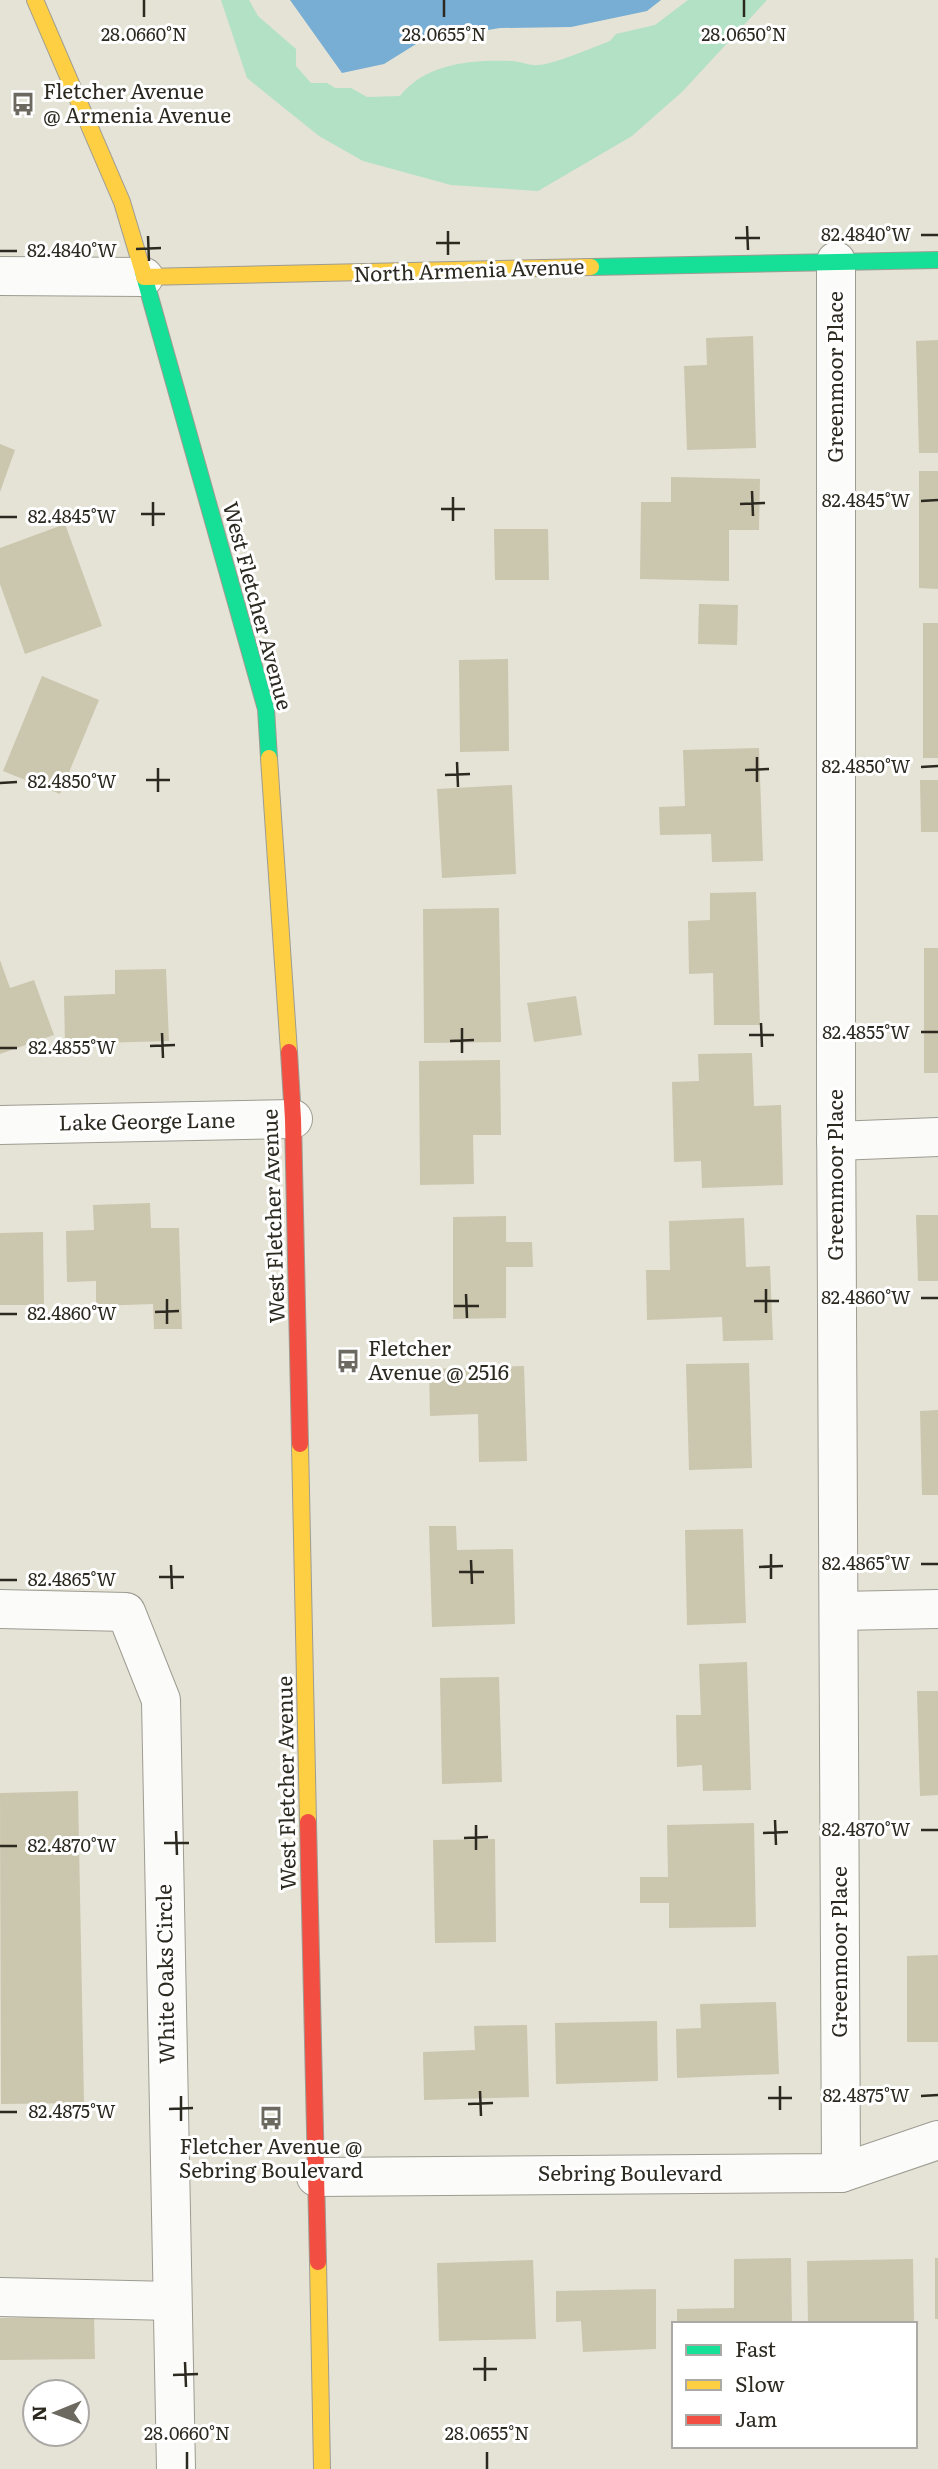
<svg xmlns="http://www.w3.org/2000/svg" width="938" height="2469" viewBox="0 0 938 2469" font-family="Literata,serif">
<rect width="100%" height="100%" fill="#e5e3d6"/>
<path fill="#b2e1c5" d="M221 0H249L258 16 296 49V66L311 83H327L335 88H351L367 97 400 96C427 63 470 60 511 61 520 61 529 66 538 65 552 65 594 47 610 41L616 34 655 25 688 0H767L683 91 632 136 538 191 451 185 363 161 319 136 247 78Z"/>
<path fill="#78aed4" d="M290 0H661L647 11 571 27 500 28 421 41 384 64 342 73Z"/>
<g fill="#cbc6ae">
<path d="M753 336 756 448 687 450 684 366 707 365 706 338Z"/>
<path d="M938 340V453H919L916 341Z"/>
<path d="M0 444 15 450 0 492Z"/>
<path d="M919 471H938V589L919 588Z"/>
<path d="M671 477 760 479 759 530H729V581L640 579 641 502H671Z"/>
<path d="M65 524 102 626 25 654 0 584V548Z"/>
<path d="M494 529H548L549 580H495Z"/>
<path d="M699 604 738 605 737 645 698 644Z"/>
<rect x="923" y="623" width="15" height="135"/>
<path d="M508 659 509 751 460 752 459 660Z"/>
<path d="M42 676 99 700 60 794 3 771Z"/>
<path d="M759 748 763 861 712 862 711 834 660 835 659 807 685 806 683 750Z"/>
<path d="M920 780H938V832H921Z"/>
<path d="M512 785 516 874 442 878 437 789Z"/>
<path d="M756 892 760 1025H714L713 973 689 974 688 921 710 920V893Z"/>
<path d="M499 908 501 1042 424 1043 423 909Z"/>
<rect x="924" y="948" width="14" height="125"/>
<path d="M0 960 10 988 34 980 54 1035 0 1054Z"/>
<path d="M166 969 169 1041 65 1044 64 996 115 994V970Z"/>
<path d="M576 996 582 1035 534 1042 527 1003Z"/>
<path d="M752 1053 754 1106 781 1105 783 1185 702 1188 701 1161 674 1162 672 1082 699 1081 698 1054Z"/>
<path d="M500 1060 501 1135H473L474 1184 420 1185 419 1061Z"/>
<path d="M150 1203 151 1228H179L182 1329H154L153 1304 96 1306V1281L67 1282 66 1231 94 1230 93 1205Z"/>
<path d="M916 1215H938V1281H918Z"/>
<path d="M506 1216V1242H532L533 1267H506V1318L453 1319V1217Z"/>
<path d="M744 1218 746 1267 770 1266 773 1340 723 1341 722 1317 647 1320 646 1270H670L669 1221Z"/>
<path d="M43 1232 44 1305H0V1233Z"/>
<path d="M749 1363 752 1468 689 1470 686 1364Z"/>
<path d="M524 1366 527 1461 479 1462 478 1414 430 1416 429 1369Z"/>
<path d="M938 1410V1495H922L920 1411Z"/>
<path d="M429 1526H456L457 1550 513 1549 515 1624 432 1627Z"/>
<path d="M743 1529 746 1623 687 1625 685 1530Z"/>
<path d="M747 1662 751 1790 703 1791 702 1765 677 1767 676 1715H701L699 1664Z"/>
<path d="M499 1677 502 1782 442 1784 440 1678Z"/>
<path d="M917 1691H938V1795L920 1796Z"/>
<path d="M78 1791 84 2103 1 2104 0 1793Z"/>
<path d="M754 1823 756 1927 669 1928V1903H640V1877H668L667 1825Z"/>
<path d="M495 1839 496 1942 435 1943 433 1840Z"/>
<path d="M938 1955V2042H907V1956Z"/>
<path d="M776 2002 779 2074 677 2078 676 2029 701 2028 700 2004Z"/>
<path d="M657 2021 658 2081 556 2084 555 2023Z"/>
<path d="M527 2025 529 2097 424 2100 423 2052 475 2050 474 2026Z"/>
<path d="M791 2258 792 2324H677V2309L734 2308V2259Z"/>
<rect x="935" y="2258" width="3" height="61"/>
<path d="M913 2259 914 2324H808L807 2261Z"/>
<path d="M533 2260 536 2339 439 2341 437 2263Z"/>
<path d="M656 2289V2349L583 2352 581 2321 556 2322V2291Z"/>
<path d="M94 2316 95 2359 0 2360V2318Z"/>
</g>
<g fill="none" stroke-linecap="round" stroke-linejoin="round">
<g stroke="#9e9c92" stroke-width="40">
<g id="street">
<path d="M836 261V1095L841 2173"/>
<path d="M0 276 144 277"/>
<path d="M0 1125 293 1119"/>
<path d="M836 1141 938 1137"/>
<path d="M0 1609 126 1612 161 1700 176 2469"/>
<path d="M839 1611 938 1609"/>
<path d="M316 2177 841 2173 938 2140"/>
<path d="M0 2297 172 2301"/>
</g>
</g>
<g stroke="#9e9c92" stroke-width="18">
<g id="fast">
<path d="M591 267 938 260"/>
<path d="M143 272 266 709 269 758"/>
</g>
</g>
<g stroke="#9e9c92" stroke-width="18">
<g id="slow">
<path d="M35 0 122 202 143 272"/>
<path d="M144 277 591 267"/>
<path d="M269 758 289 1052"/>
<path d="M300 1444 308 1822"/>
<path d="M318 2262 322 2469"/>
</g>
</g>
<g stroke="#9e9c92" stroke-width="18">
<g id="jam">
<path d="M289 1052 293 1119 300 1444"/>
<path d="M308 1822 318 2262"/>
</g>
</g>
<use href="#street" stroke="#fbfbf9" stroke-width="38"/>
<use href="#fast" stroke="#16e098" stroke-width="16"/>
<use href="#slow" stroke="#ffcf43" stroke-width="16"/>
<use href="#jam" stroke="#f24e42" stroke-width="16"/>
</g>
<path fill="none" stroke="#2b2920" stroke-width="2.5" d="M144 0V17M444 0V17M744 0V17M747 226 748 250M448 231V255M921 235H938M148 236 149 261M735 238H760M436 243H460M136 249 161 248M0 251H17M752 491 753 516M453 497V521M921 501 938 500M153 502V526M740 504 765 503M441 509H465M141 514H165M0 517H17M757 757V782M457 762 458 787M921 767 938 766M158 768V792M745 770 769 769M445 775 470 774M146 780H170M0 783 17 782M761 1023 762 1047M462 1028V1053M921 1032H938M162 1033 163 1058M749 1035H774M450 1041 474 1040M150 1046 175 1045M0 1048H17M766 1289V1313M466 1294 467 1318M921 1298H938M167 1299V1324M754 1301H779M454 1306H479M155 1312 179 1311M0 1314H17M771 1554V1579M471 1560 472 1584M921 1564H938M171 1565 172 1589M759 1567 783 1566M459 1572H484M159 1577H184M0 1580H17M775 1820 776 1845M476 1825V1850M921 1830H938M176 1831 177 1855M763 1833 788 1832M464 1838 488 1837M164 1843H189M0 1846H17M780 2086V2110M480 2091 481 2116M181 2096V2121M921 2096 938 2095M768 2098H792M468 2104 493 2103M169 2109 193 2108M0 2112H17M485 2357V2381M185 2362 186 2387M473 2369H497M173 2375 198 2374M187 2452V2469M487 2452V2469"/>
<defs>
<g id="bus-bare" transform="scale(1.89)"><path d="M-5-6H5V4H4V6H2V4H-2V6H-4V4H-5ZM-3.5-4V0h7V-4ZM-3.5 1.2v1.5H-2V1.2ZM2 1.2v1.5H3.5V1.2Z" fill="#6c6a60" stroke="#fff" stroke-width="2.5" paint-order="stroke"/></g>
</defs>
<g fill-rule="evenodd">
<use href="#bus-bare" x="23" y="104"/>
<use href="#bus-bare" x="348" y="1361"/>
<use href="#bus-bare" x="271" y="2118"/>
</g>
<g text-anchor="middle" stroke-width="6" stroke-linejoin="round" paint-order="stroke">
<g font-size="21" fill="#2b2920" stroke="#fff" text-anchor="start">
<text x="43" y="99">Fletcher Avenue<tspan x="43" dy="24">@ Armenia Avenue</tspan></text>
<text x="368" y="1356">Fletcher<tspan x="368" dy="24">Avenue @ 2516</tspan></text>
<text x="271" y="2154" text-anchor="middle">Fletcher Avenue @<tspan x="271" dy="24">Sebring Boulevard</tspan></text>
</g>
<g font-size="21" fill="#2b2920" stroke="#fff">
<text transform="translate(469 271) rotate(-2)" y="7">North Armenia Avenue</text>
<text transform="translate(836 377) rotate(-90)" y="7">Greenmoor Place</text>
<text transform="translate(257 606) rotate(75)" y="7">West Fletcher Avenue</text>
<text transform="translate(147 1122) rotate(-1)" y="7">Lake George Lane</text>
<text transform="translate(836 1175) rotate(-90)" y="7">Greenmoor Place</text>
<text transform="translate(274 1216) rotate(-92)" y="7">West Fletcher Avenue</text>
<text transform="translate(287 1783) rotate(-91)" y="7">West Fletcher Avenue</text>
<text transform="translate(840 1952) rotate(-90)" y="7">Greenmoor Place</text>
<text transform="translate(166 1974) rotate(-91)" y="7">White Oaks Circle</text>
<text x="630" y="2181">Sebring Boulevard</text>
</g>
</g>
<g font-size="18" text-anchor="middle" fill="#2b2920" stroke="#fff" stroke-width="6" stroke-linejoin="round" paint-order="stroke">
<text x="144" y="41">28.0660°N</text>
<text x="444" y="41">28.0655°N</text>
<text x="744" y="41">28.0650°N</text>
<text x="866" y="241">82.4840°W</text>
<text x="72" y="257">82.4840°W</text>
<text x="866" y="507">82.4845°W</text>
<text x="72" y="523">82.4845°W</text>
<text x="866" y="773">82.4850°W</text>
<text x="72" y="788">82.4850°W</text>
<text x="866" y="1039">82.4855°W</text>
<text x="72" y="1054">82.4855°W</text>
<text x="866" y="1304">82.4860°W</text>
<text x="72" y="1320">82.4860°W</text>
<text x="866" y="1570">82.4865°W</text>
<text x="72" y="1586">82.4865°W</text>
<text x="866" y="1836">82.4870°W</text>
<text x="72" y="1852">82.4870°W</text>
<text x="866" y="2102">82.4875°W</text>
<text x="72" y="2118">82.4875°W</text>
<text x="187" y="2440">28.0660°N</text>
<text x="487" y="2440">28.0655°N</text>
</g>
<rect x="672" y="2322" width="245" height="126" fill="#ffffff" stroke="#aaa9a6" stroke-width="2"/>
<rect x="686" y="2345" width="35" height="10" fill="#16e098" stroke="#aaa9a6" stroke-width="2"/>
<text x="735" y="2357" font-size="21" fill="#2b2920">Fast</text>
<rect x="686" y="2380" width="35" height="10" fill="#ffcf43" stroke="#aaa9a6" stroke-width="2"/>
<text x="735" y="2392" font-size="21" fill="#2b2920">Slow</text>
<rect x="686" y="2415" width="35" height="10" fill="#f24e42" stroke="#aaa9a6" stroke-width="2"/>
<text x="735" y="2427" font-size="21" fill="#2b2920">Jam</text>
<g transform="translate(56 2413) rotate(269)"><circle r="33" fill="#ffffff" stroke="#aaa9a6" stroke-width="2"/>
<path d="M0-5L12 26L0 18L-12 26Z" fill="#6c6a60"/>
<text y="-10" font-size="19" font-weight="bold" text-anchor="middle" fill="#2b2920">N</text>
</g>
</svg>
